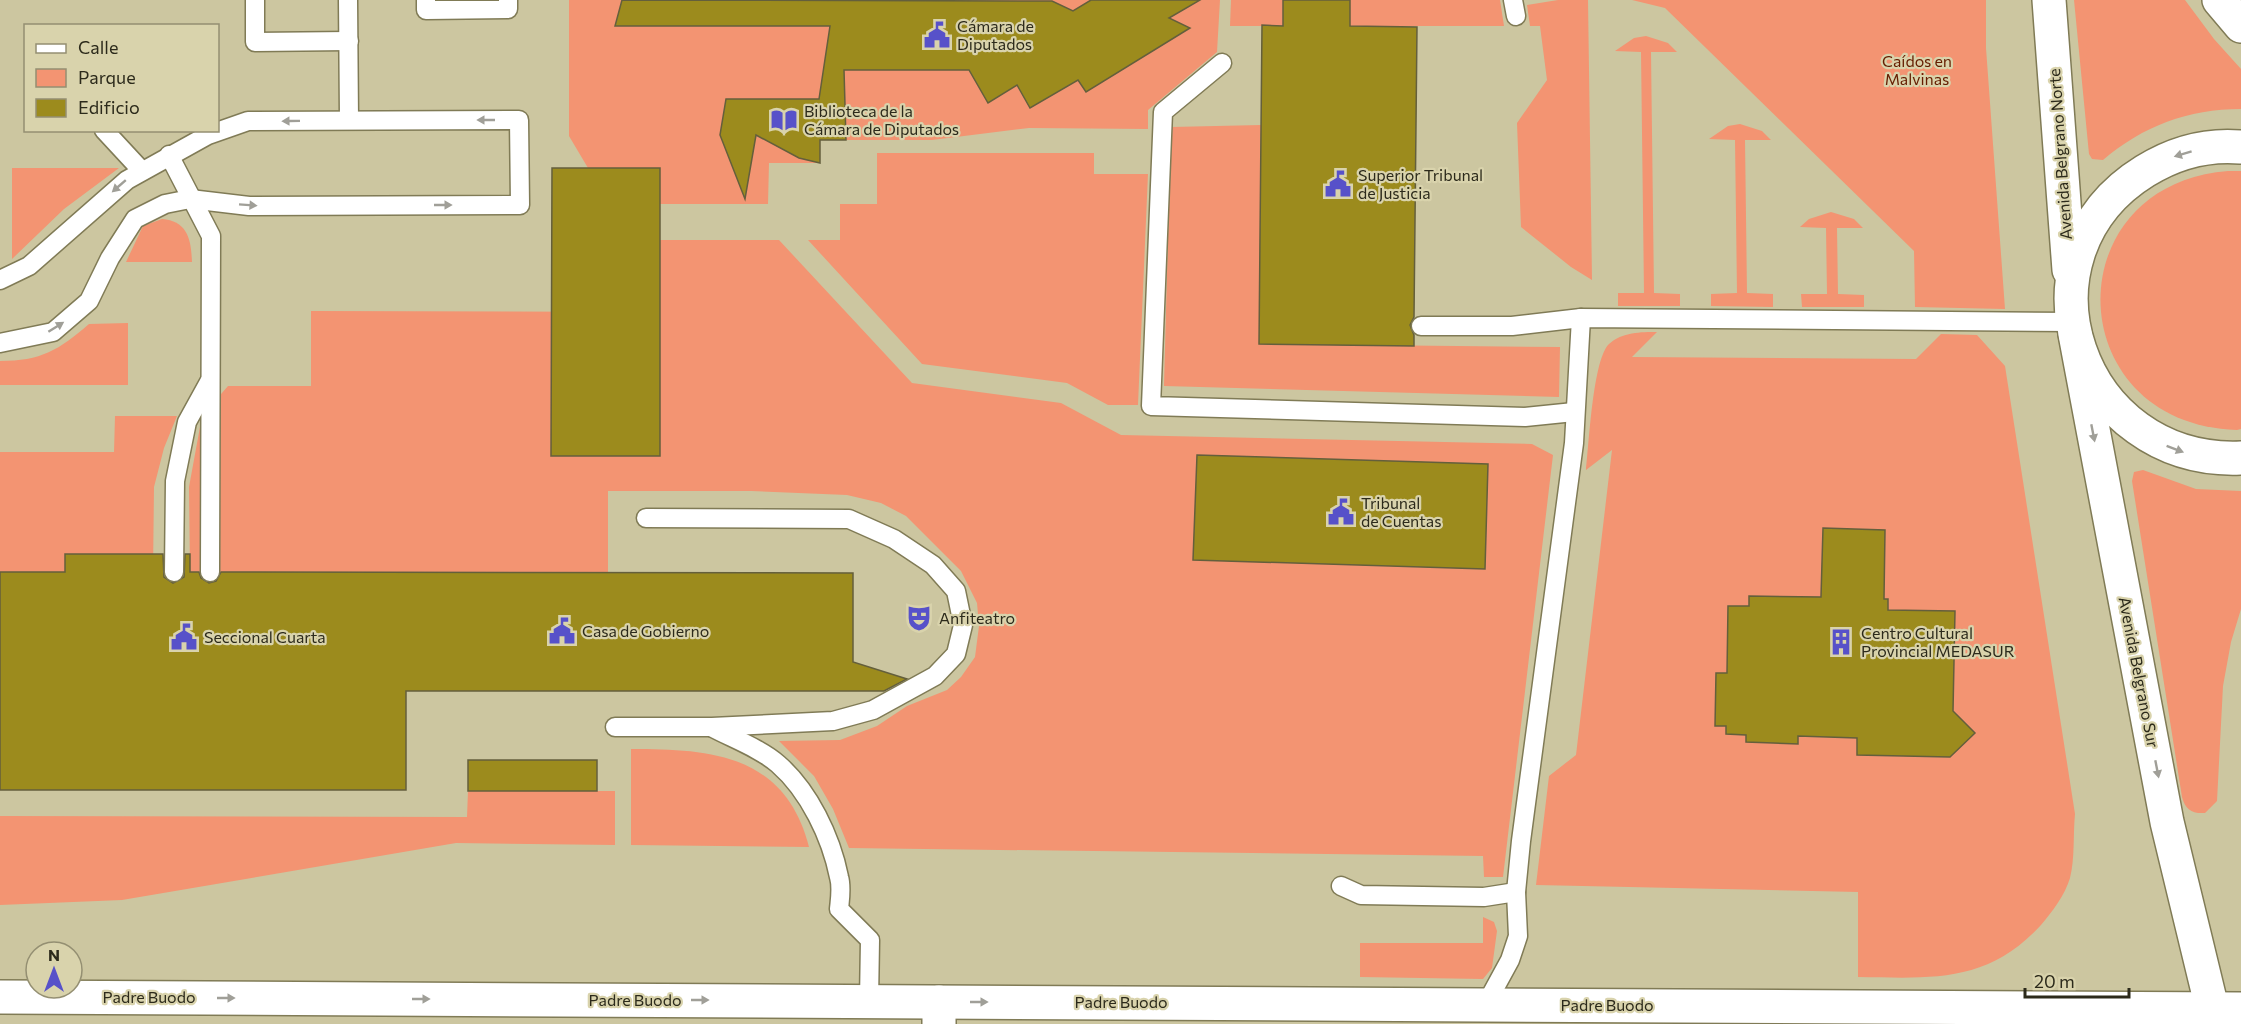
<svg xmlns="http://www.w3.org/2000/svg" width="2241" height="1024" viewBox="0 0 2241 1024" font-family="Commissioner,sans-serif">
<rect width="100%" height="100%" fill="#ccc6a0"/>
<g fill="#f39472">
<path d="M569 0H675V26H793L804 16V0H848V70H1005L988 102 1017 85 1030 108 1026 70V1L889 0H1220L1217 52 1148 110V129L1029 128 932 140H820V163H769L768 204H660V168H588L569 136Z"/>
<path d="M1231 0H1283L1306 26H1230Z"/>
<path d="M1350 0H1500L1504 26H1322L1350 18Z"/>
<path d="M1558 0H1588L1592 280 1571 267 1521 227 1517 123 1547 80 1540 26H1530L1527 5Z"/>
<path d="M1632 0H1986V48L2005 309 1915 307 1914 251 1665 8Z"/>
<path d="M2074 0H2185L2214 39 2241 69V109C2188 109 2143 126 2103 160L2092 159 2089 154Z"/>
<path d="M1646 36 1668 43 1677 52H1651L1654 293 1680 294V306H1618V293H1644L1641 52 1615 51 1634 38Z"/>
<path d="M1740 124 1762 131 1771 140H1745L1747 293 1773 294V307L1711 306V294L1737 293 1735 140 1709 139 1728 126Z"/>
<path d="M1261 125 1259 344 1560 347 1559 397 1164 386 1171 127Z"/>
<path d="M877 153H1094V174H1148L1138 405H1108L1067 383 922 364 808 240H840V204H877Z"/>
<path d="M12 168H119L64 209 12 259Z"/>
<path d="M2228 171H2241V429L2237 430C2060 425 2053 185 2228 171Z"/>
<path d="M1831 212 1854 219 1863 228H1837L1838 294 1864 295V307H1802L1801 294H1827L1826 228 1800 227 1809 219Z"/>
<path d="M162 219C188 221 191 240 192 262H126L143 226Z"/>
<path d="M660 240H779L912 383 1061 403 1121 435 1532 444 1553 455 1503 877H1484L1483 856 849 848 833 809 814 776 779 741 840 740 877 726 907 706 947 690 961 677 975 657 979 626 977 603 961 571 906 516 881 503 847 495 751 491H608V572H190L189 487 202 416 228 386H311V311L659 312Z"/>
<path d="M89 324 128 323V385H0V361C41 361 59 350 89 324Z"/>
<path d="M1657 332 1632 357 1916 359 1941 334 1977 335 2005 366 2075 814C2073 834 2075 859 2070 878 2065 895 2052 912 2041 925 1987 984 1931 978 1858 977V892L1536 885 1549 776 1576 755 1612 450 1586 470C1589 444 1593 359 1609 344 1622 332 1641 332 1657 332Z"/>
<path d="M115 416H177L164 448 154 487 153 572H0V452H114Z"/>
<path d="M2143 470 2196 489 2241 491V609L2231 642 2223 686 2217 801 2205 813C2192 814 2185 809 2182 797L2132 481 2134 472Z"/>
<path d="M631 749C711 749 785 754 809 847L631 845Z"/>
<path d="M468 791H615V845L456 843 122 900 0 905V816L467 817Z"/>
<path d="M1483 917 1494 922 1497 931 1492 968 1483 979 1360 977V943H1483Z"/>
</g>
<g fill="#9c8b1d" stroke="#645f3c" stroke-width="1.5">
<path d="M622 0 1052 1 1073 11 1091 0H1200L1169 18 1190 28 1086 92 1078 80 1030 108 1017 85 988 103 969 70H844L846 140H820V163L799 158 756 135 745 199 720 135 726 99H819L830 26H615Z"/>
<path d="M1283 0H1350V26L1417 27 1414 317 1410 325 1414 335V346L1259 344 1262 25 1283 26Z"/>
<path d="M552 168H660V456H551Z"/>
<path d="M1197 455 1488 464 1485 569 1193 560Z"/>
<path d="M1823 528 1885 530 1884 599H1888V610L1955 611 1953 711 1975 733 1950 757 1857 755V738L1798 736V744L1746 742V735L1726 734V726H1715L1716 673H1727L1728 606H1749V596L1821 597Z"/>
<path d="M65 554H163L164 577 173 583 184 577 185 554H190V572H199L201 578 209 583 216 581 221 572 853 573V662L907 679 884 691H406V790H0V572H65Z"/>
<rect x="468" y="760" width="129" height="31"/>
</g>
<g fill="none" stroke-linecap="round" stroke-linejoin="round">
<g stroke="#807b56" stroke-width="21">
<g id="service">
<path d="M255 0V42L349 41"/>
<path d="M348 0 349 119"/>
<path d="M426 0V10L508 9V0"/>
<path d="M1513 0 1516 16"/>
<path d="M1222 63 1163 112 1151 406 1525 417 1574 412"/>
<path d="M104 130 142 171"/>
<path d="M169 155 211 236 210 572"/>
<path d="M0 280 29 266 127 180 208 135 248 121 519 120 520 205 249 206 190 199 165 204 135 219 110 258 89 301 53 332 0 343"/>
<path d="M1421 326H1512L1581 318 2073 322"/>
<path d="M174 572 175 481 187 422 209 382"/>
<path d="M615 727H712L833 721 873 710 935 676 956 654 963 625 956 591 933 565 894 539 849 519 646 518"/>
<path d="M713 728C734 739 761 749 778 764 809 791 831 837 839 877 842 887 840 899 839 909L870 940 869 1001"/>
<path d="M1341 886 1361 895 1484 897 1516 892"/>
<path d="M1486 1004 1510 960 1518 936 1516 892 1521 841 1574 443 1581 318"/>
</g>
</g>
<g stroke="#807b56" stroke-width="36">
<path id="minor" d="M939 1002V1024"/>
</g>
<g stroke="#807b56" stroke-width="36">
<g id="primary">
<path d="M2049 0 2069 270"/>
<path d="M2219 0 2241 26"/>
<path d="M2241 147C2207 144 2174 153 2145 171 2006 257 2078 465 2241 458"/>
<path d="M2075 334 2167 822 2212 1008"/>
<path d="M0 997 2241 1009"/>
</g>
</g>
<use href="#service" stroke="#fff" stroke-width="18"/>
<use href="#minor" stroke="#fff" stroke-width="33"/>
<use href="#primary" stroke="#fff" stroke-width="33"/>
</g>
<defs><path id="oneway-solid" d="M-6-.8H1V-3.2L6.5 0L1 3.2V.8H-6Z" transform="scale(1.5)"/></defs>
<g fill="#a09f98">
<use href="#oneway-solid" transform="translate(486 120) rotate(-180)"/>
<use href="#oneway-solid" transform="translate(291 121) rotate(179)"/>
<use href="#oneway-solid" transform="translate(2183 154) rotate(163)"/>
<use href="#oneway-solid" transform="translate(119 186) rotate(139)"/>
<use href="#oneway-solid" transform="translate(248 205) rotate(4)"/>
<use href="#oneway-solid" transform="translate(443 205)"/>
<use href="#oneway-solid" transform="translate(56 327) rotate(-32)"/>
<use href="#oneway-solid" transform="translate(2093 433) rotate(79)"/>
<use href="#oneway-solid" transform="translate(2175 449) rotate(21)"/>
<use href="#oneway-solid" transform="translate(2157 769) rotate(79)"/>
<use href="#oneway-solid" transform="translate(226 998)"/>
<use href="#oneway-solid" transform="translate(421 999)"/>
<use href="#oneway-solid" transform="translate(700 1000)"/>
<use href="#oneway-solid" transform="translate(979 1002)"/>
</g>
<defs>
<g id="civic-bare" transform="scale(2.07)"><path d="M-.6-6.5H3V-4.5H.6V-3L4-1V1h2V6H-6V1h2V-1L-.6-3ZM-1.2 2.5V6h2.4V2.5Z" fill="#5751c9" stroke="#d9d3ac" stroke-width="2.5" paint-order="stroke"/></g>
<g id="library-bare" transform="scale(2.07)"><path d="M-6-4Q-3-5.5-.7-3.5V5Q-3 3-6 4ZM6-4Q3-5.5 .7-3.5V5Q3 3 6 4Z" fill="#5751c9" stroke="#d9d3ac" stroke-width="2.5" paint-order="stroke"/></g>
<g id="theatre-bare" transform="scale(2.07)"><path d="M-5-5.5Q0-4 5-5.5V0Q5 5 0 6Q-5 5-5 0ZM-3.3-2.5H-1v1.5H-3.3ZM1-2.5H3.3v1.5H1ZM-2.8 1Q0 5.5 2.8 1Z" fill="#5751c9" stroke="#d9d3ac" stroke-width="2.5" paint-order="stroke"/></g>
<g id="building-bare" transform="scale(2.07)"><path d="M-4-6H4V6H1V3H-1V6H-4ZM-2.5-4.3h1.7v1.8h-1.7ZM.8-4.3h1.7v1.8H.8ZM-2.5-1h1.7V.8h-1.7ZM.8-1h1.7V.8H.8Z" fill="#5751c9" stroke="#d9d3ac" stroke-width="2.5" paint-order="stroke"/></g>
</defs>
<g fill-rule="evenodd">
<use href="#civic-bare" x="937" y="35"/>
<use href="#library-bare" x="784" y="120"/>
<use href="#civic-bare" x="1338" y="184"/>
<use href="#civic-bare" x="1341" y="512"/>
<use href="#theatre-bare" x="919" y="618"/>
<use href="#civic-bare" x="562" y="631"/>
<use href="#civic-bare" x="184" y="637"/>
<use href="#building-bare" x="1841" y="642"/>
</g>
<g text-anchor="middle" stroke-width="4.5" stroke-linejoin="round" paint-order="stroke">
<g font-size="16" fill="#2c2a1b" stroke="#d9d3ac" text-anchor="start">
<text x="957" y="32">Cámara de<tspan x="957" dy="18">Diputados</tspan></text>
<text x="804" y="117">Biblioteca de la<tspan x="804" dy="18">Cámara de Diputados</tspan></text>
<text x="1358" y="181">Superior Tribunal<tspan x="1358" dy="18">de Justicia</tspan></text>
<text x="1361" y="509">Tribunal<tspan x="1361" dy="18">de Cuentas</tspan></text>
<text x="939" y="624">Anfiteatro</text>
<text x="582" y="637">Casa de Gobierno</text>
<text x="1861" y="639">Centro Cultural<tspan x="1861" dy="18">Provincial MEDASUR</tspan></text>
<text x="204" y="643">Seccional Cuarta</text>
</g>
<g font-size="16" fill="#651d00" stroke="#d9d3ac">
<text x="1917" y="67">Caídos en<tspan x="1917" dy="18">Malvinas</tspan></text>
</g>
<g font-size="16" fill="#2c2a1b" stroke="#d9d3ac">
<text transform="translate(2060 154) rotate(-94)" y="6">Avenida Belgrano Norte</text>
<text transform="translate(2139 672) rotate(79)" y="6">Avenida Belgrano Sur</text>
<text x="149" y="1003">Padre Buodo</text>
<text x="635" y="1006">Padre Buodo</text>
<text x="1121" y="1008">Padre Buodo</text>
<text x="1607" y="1011">Padre Buodo</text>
</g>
</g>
<rect x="24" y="24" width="195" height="108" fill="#d9d3ac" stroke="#948f72" stroke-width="1.5"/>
<rect x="36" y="44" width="30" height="9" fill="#ffffff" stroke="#948f72" stroke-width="1.5"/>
<text x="78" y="54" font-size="18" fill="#2c2a1b">Calle</text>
<rect x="36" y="69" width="30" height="18" fill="#f39472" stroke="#948f72" stroke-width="1.5"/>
<text x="78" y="84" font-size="18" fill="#2c2a1b">Parque</text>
<rect x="36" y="99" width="30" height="18" fill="#9c8b1d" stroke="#948f72" stroke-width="1.5"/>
<text x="78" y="114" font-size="18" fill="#2c2a1b">Edificio</text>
<g transform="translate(54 970)"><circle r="28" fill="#d9d3ac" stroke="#948f72" stroke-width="1.5"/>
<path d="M0-4.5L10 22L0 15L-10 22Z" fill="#5751c9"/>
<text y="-9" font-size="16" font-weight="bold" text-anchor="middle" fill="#2c2a1b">N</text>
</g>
<path d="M2025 988v9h104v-9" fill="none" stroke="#2c2a1b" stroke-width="3"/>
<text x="2034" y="988" font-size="18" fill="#2c2a1b" stroke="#d9d3ac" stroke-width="4.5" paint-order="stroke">20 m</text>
</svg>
